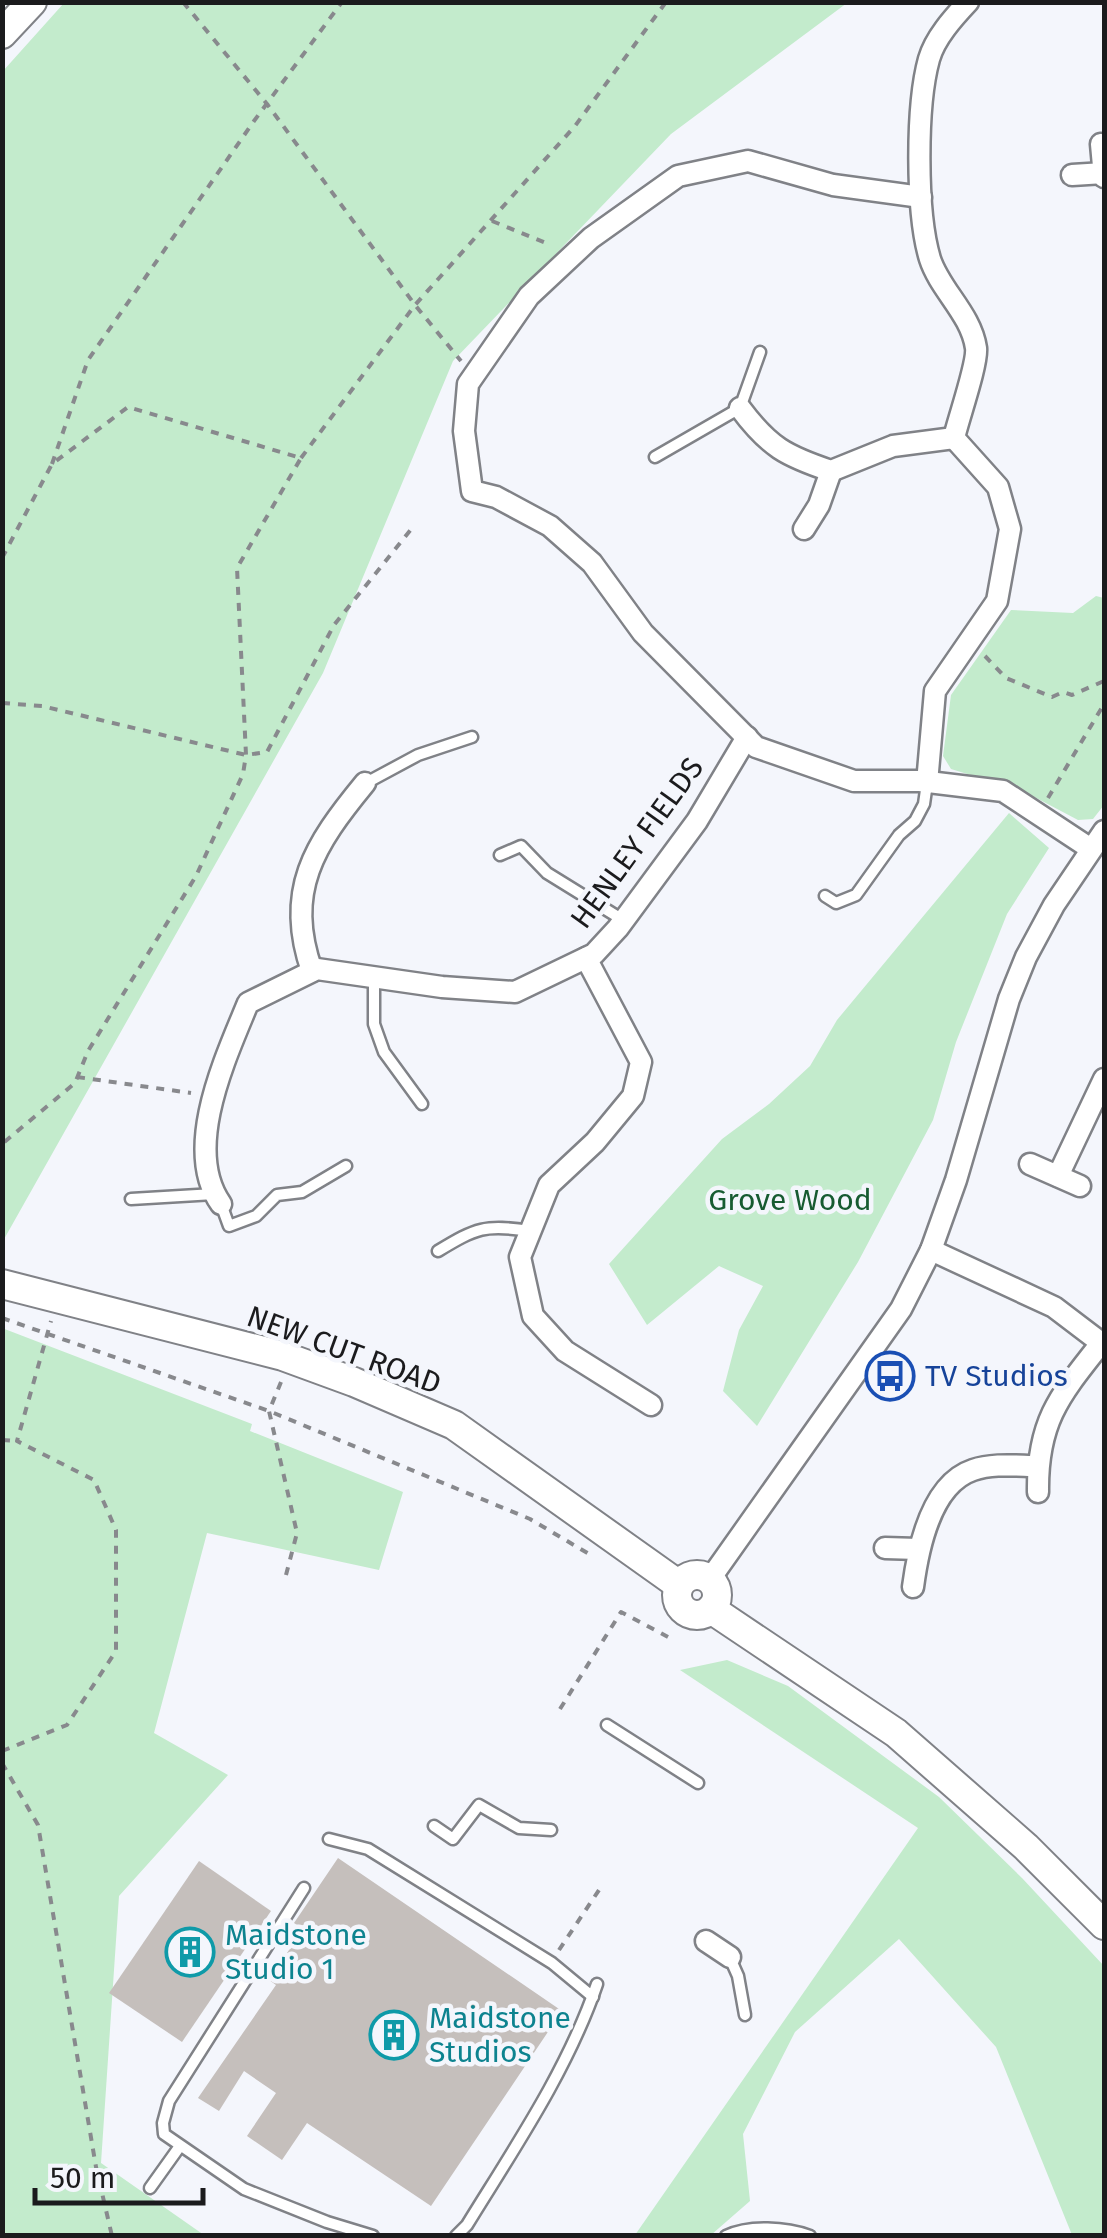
<svg xmlns="http://www.w3.org/2000/svg" width="1107" height="2238" viewBox="0 0 1107 2238" font-family="'Fira Sans',sans-serif">
<rect width="100%" height="100%" fill="#f4f6fc"/>
<g fill="#c3ebcc">
<path d="M64 3H847L671 134 453 361 323 673 3 1241V71Z"/>
<path d="M1096 596 1104 598V805L1093 819 1078 820 1023 791 951 769 943 756 951 695 1011 610 1073 613Z"/>
<path d="M1009 813 1049 848 1007 914 956 1042 933 1120 858 1262 757 1426 723 1391 739 1330 763 1286 719 1266 647 1325 609 1264 722 1139 769 1104 810 1066 837 1020Z"/>
<path d="M2 1328 252 1424 250 1431 403 1492 379 1570 207 1533 154 1733 228 1775 119 1896 101 2163 204 2235H3Z"/>
<path d="M727 1660 788 1686 939 1797 1022 1878 1104 1966V2235H1072L996 2047 899 1939 795 2032 743 2134 750 2201 711 2235H635L918 1828 680 1670Z"/>
</g>
<g fill="#c5bfbc">
<path d="M338 1858 562 2011 431 2206 307 2123 282 2160 247 2136 276 2093 244 2071 219 2111 198 2098 276 1985 269 1980 303 1929 294 1923Z"/>
<path d="M199 1861 271 1911 182 2042 109 1993Z"/>
</g>
<g fill="none" stroke-linecap="round" stroke-linejoin="round">
<g stroke="#808287" stroke-width="15">
<g id="service">
<path d="M655 457 740 408 760 352"/>
<path d="M366 783 418 755 472 737"/>
<path d="M500 855 521 846 547 873 623 920"/>
<path d="M825 896 836 903 856 895 899 835 915 821 924 804 927 783"/>
<path d="M374 976V1024L384 1052 422 1104"/>
<path d="M131 1199 214 1194"/>
<path d="M221 1204 229 1226 256 1216 277 1195 302 1192 346 1166"/>
<path d="M438 1251C476 1228 485 1224 530 1231"/>
<path d="M607 1725 698 1783"/>
<path d="M434 1826 453 1839 479 1805 519 1828 551 1830"/>
<path d="M329 1839 368 1849 552 1963 593 1997"/>
<path d="M304 1888 169 2101 163 2123 164 2134 244 2189 327 2222 373 2236"/>
<path d="M730 1958 738 1976 745 2015"/>
<path d="M150 2188 180 2146"/>
<path d="M456 2236 467 2225C515 2147 567 2071 597 1984"/>
<path d="M726 2236C749 2225 786 2227 810 2236"/>
</g>
</g>
<g stroke="#808287" stroke-width="25">
<g id="minor">
<path d="M1101 144 1104 177"/>
<path d="M1072 175 1104 173"/>
<path d="M921 197 833 185 748 161 678 176 591 238 529 296 468 384 464 431 472 491 496 497 550 526 592 563 643 633 756 747 854 781H920L1003 791 1091 849"/>
<path d="M740 408C769 447 786 456 831 471L893 446 954 438"/>
<path d="M804 529 819 505 831 471"/>
<path d="M927 783 935 691 997 601 1010 529 998 487 954 438C958 420 978 363 976 348 971 314 940 290 930 259 916 213 916 106 929 59 935 38 953 18 968 2"/>
<path d="M586 958 641 1062 633 1096 595 1142 549 1185 520 1257 533 1316 565 1351 651 1405"/>
<path d="M312 971C284 891 314 845 365 783"/>
<path d="M1030 1164 1080 1186"/>
<path d="M1058 1176 1104 1079"/>
<path d="M221 1204C182 1149 226 1057 248 1003L317 969 442 987 515 992 594 954 618 928 697 821 747 737"/>
<path d="M931 1250 1054 1307 1104 1345"/>
<path d="M1038 1492C1037 1421 1060 1395 1102 1342"/>
<path d="M885 1548 918 1549"/>
<path d="M710 1579 901 1309 931 1250 956 1180 1009 999 1026 957 1054 905 1104 831"/>
<path d="M913 1587C918 1549 931 1484 973 1470 993 1463 1018 1466 1038 1466"/>
<path d="M706 1941 730 1957"/>
</g>
</g>
<g stroke="#808287" stroke-width="32">
<g id="tertiary">
<path d="M2 34 32 2"/>
<path d="M2 1284 283 1356 354 1382 454 1425 679 1585"/>
<circle cx="697" cy="1595" r="20"/>
<path d="M711 1609 896 1733 1026 1847 1104 1925"/>
</g>
</g>
<g stroke="#88898d" stroke-width="4" stroke-dasharray="8 8" stroke-linecap="butt">
<path d="M183 2 267 104 415 305 461 361"/>
<path d="M492 221 551 245"/>
<path d="M301 458 415 305 575 126 666 2"/>
<path d="M52 464 88 360 254 121 342 2"/>
<path d="M2 558 52 464 128 407 301 458 237 568 246 755 243 774 196 876 88 1051 75 1083 2 1144"/>
<path d="M985 656 1006 678 1052 697 1063 692 1072 695 1104 681"/>
<path d="M2 703 42 706 246 755 267 752 334 625 413 527"/>
<path d="M1048 798 1104 704"/>
<path d="M77 1077 191 1093"/>
<path d="M2 1318 269 1411 530 1519 589 1554"/>
<path d="M281 1382 269 1411 297 1533 286 1575"/>
<path d="M2 1440 17 1441"/>
<path d="M560 1709 621 1612 668 1637"/>
<path d="M2 1751 67 1725 116 1651V1530L94 1480 17 1441 51 1321"/>
<path d="M2 1763 38 1825 96 2167 112 2236"/>
<path d="M559 1950 603 1884"/>
</g>
<use href="#service" stroke="#fff" stroke-width="10"/>
<use href="#minor" stroke="#fff" stroke-width="20"/>
<use href="#tertiary" stroke="#fff" stroke-width="28"/>
</g>
<defs>
<g id="bus-ring" transform="scale(2.5)"><circle r="9.5" fill="#f4f6fc" stroke="#1a4fb4" stroke-width="1.5"/><path d="M-5-6H5V4H4V6H2V4H-2V6H-4V4H-5ZM-3.5-4V0h7V-4ZM-3.5 1.2v1.5H-2V1.2ZM2 1.2v1.5H3.5V1.2Z" fill="#1a4fb4"/></g>
<g id="building-ring" transform="scale(2.5)"><circle r="9.5" fill="#f4f6fc" stroke="#0f9aa8" stroke-width="1.5"/><path d="M-4-6H4V6H1V3H-1V6H-4ZM-2.5-4.3h1.7v1.8h-1.7ZM.8-4.3h1.7v1.8H.8ZM-2.5-1h1.7V.8h-1.7ZM.8-1h1.7V.8H.8Z" fill="#0f9aa8"/></g>
</defs>
<g fill-rule="evenodd">
<use href="#bus-ring" x="890" y="1376"/>
<use href="#building-ring" x="190" y="1952"/>
<use href="#building-ring" x="394" y="2035"/>
</g>
<g text-anchor="middle" stroke-width="9" stroke-linejoin="round" paint-order="stroke">
<g font-size="30" fill="#1b1b1d" stroke="#f4f6fc">
<text transform="translate(637 843) rotate(-54)" y="10">HENLEY FIELDS</text>
<text transform="translate(344 1350) rotate(20)" y="10">NEW CUT ROAD</text>
</g>
<g font-size="30" fill="#175b31" stroke="#f4f6fc">
<text x="790" y="1210">Grove Wood</text>
</g>
<g font-size="30" fill="#164399" stroke="#f4f6fc" text-anchor="start">
<text x="925" y="1386">TV Studios</text>
</g>
<g font-size="30" fill="#0d838f" stroke="#f4f6fc" text-anchor="start">
<text x="225" y="1945">Maidstone<tspan x="225" dy="34">Studio 1</tspan></text>
<text x="429" y="2028">Maidstone<tspan x="429" dy="34">Studios</tspan></text>
</g>
</g>
<rect width="1107" height="2238" fill="none" stroke="#1b1b1d" stroke-width="10"/>
<path d="M35 2188v15h168v-15" fill="none" stroke="#1b1b1d" stroke-width="5"/>
<text x="50" y="2188" font-size="30" fill="#1b1b1d" stroke="#f4f6fc" stroke-width="8" paint-order="stroke">50 m</text>
</svg>
